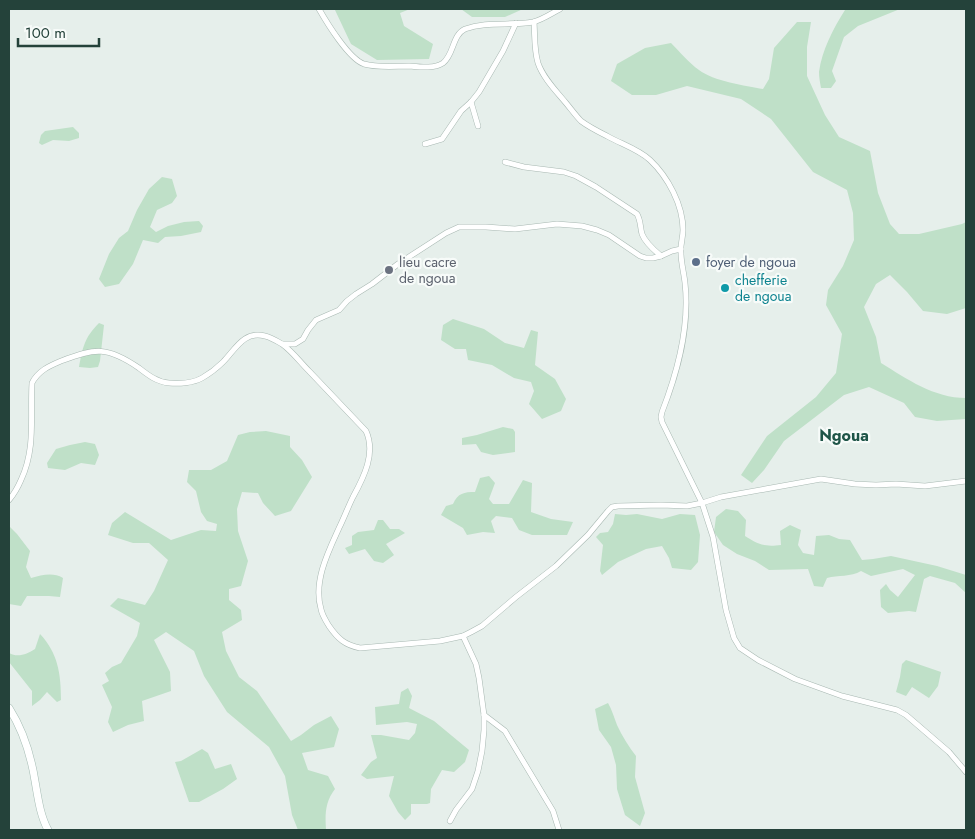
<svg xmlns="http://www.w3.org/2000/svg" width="975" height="839" viewBox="0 0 975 839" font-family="Jost,sans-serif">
<rect width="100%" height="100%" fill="#e6efeb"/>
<g fill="#bfe0c8">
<path d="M337 9H410L400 13 404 26 433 44 429 59 377 60 351 44 335 10Z"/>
<path d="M461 9H523L505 17H472Z"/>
<path d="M851 9H900L858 26 844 37 832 71 836 81 831 88H821C820 83 819 77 819 72 822 50 833 29 845 10Z"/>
<path d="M797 22H811L807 47V76L825 115 839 137 870 151 878 193 890 224 899 234H919L962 224 966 222V308L947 314 923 311 907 292 890 275 876 284 864 307 876 337 881 363C907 379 934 398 966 398V419L937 421 915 417 904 403 869 387 844 395 784 441 764 470 752 483 741 475 767 436 816 397 836 373 842 334 826 305 828 290 843 266 854 240 853 213 847 190 813 172 771 119 741 99 687 86 656 95H632L611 81 617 64 645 48 671 43C680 52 689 63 699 70 713 81 746 86 763 89L769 79 774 48Z"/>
<path d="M73 127 79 133V138L69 141 53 140 42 145 39 143 41 135 45 131Z"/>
<path d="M162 177 172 179 177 196 172 203 157 210 150 227 156 232 168 226 184 222 199 221 203 226 201 232 181 236 165 237 158 243 143 240 133 264 119 284 105 287 99 279 109 254 119 238 128 231 137 210 149 189Z"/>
<path d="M453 319 484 329 505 343 524 348 531 330 538 332 535 365 555 379 566 399 561 411 542 419 529 404 534 391 531 382 514 378 492 365 468 360 466 349H455L441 340 443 325Z"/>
<path d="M99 323 104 325 100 361 98 367 90 368 79 367C83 347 84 338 99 323Z"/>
<path d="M503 427 513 429 515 432V452L493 455 481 452 476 444 462 445V438L477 435Z"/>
<path d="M266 431 290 436V447L302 460 312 477 291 511 275 516 263 503 258 493 242 492 237 509 238 531 248 561 241 586 229 589V600L241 610 242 620 222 632 226 651 239 677 257 691 291 741 301 735 314 725 331 716 339 729 334 747 302 753 308 770 328 776 335 789C325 802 325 814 326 830H298L292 815 285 776 269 747 227 712 204 676 194 651 166 632 154 640 170 672 171 691 142 701 144 721 128 725 113 732 108 722 112 707 102 685 109 681 105 673 112 667 121 663 137 636 140 623 110 606 118 598 145 605 154 591 168 560 149 543H133L108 535 112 523 125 512 171 540 201 530 216 531 217 524 207 521 201 512 196 491 187 482 189 470H211L227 461 238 435 250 432Z"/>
<path d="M85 442 95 444 99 455 95 465 81 463 65 470 48 468 47 463 56 449 70 445Z"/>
<path d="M489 476 495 483 489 499 493 504H509L523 480 532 483 531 512 551 519 573 522 567 535H532L519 530 512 518 496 516 491 521 495 533 483 532 467 535 463 528 441 515 446 506 453 504C458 493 464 492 475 492L480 478Z"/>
<path d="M726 509 738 511 746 520 745 536C759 545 765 547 781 545L780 531 790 525 801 530 798 545 803 553 814 555 816 536 829 535 839 539 850 540 862 560 873 559 891 556 937 566 966 575V593L955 583 930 576 924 579 916 612 909 611 888 613 881 607 880 590 886 584 890 590 898 597 915 575 903 569 871 576 861 571C851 577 838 575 827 578L823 587 814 586 808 569 769 570 755 561 737 554 723 545 714 532 716 517Z"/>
<path d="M615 514 626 515 637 514 662 519 680 514 695 515 700 535 698 562 691 570 672 568 669 558 662 546 646 549 618 562 602 575 600 571 603 545 596 537 600 533 608 532 613 524Z"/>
<path d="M378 520H383L390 529H399L405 533 386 544 394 555 383 563 374 561 365 549 349 554 345 548 352 545V536L358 532 374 530Z"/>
<path d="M9 526 17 534 30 551 26 567 31 578C42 575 53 572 63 578L60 597 49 596H27L21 606 9 604Z"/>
<path d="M40 634C58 653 61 674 61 700L57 702 47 692 40 700 32 706V691L9 662V653C18 658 27 654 35 649Z"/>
<path d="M906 660 941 672 938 686 929 698 912 687 906 696 896 692 900 677 902 664Z"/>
<path d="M408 688 412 696 409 708 434 721 469 750 465 762 454 772 442 770 431 789 430 803 427 804H411V814L405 820 398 812 389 796 394 776 367 779 361 775 371 762 377 758 371 735H381L409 740 415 733 417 724 407 722 376 725 375 707 399 704 401 692Z"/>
<path d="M608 703C612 710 614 717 617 725 622 736 629 747 636 756L635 777 645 813 640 826 625 815 617 789 616 765 611 747 599 730 595 709Z"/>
<path d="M202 749 208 753 215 769 231 764 237 779 223 789 199 802H189L175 762 181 761Z"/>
</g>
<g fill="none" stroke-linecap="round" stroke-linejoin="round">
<g stroke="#a8b8b2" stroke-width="6">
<g id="street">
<path d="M319 9C327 23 349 59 364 64 378 68 395 66 409 66 420 67 434 69 443 63 454 55 452 35 465 29 487 21 511 26 533 22 542 20 552 13 560 9"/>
<path d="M534 22C535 36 534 50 538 63 543 78 557 92 566 103 571 109 576 116 581 121 589 127 599 132 607 136 621 144 638 149 650 160 668 177 683 205 683 230 683 238 680 245 681 253 681 263 684 273 685 283 690 327 678 371 662 412L661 417 662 422 702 503 713 537 726 610 734 638 740 648 758 660 795 679 842 696 897 710 906 715 949 752 966 772"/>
<path d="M471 102 478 126"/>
<path d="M425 144 442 139 461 111 471 102 479 92 503 51 516 23"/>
<path d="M505 162 524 167 564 172 576 176 596 187 637 214C641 221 640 227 642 234 645 242 655 251 661 256L672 251 681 249"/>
<path d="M283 344H295L303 339 308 330 316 320 339 310 347 301 356 294 372 284 398 264 446 233 459 227H486L515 229 557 224 582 226 597 230 609 235 640 256 646 258H653L661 256"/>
<path d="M9 500C14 494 18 487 21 480 36 448 30 417 32 383 38 371 49 366 61 361 96 348 107 346 139 368 148 375 157 382 169 383 179 384 193 383 202 378 209 374 217 368 223 362 235 350 244 330 265 336 270 337 277 341 282 344 292 351 300 362 309 371 328 391 347 411 366 431 376 453 364 477 353 497 348 507 344 518 339 528 328 552 313 582 321 609 322 615 326 621 329 626 338 639 345 645 360 648L440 641 463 636 471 632 482 626 516 597 556 566 588 535 608 511 612 507 618 506 661 505 687 506 702 503 721 497 821 479 855 484 876 485 896 484 925 486 966 481"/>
<path d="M484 715 505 731 553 811 559 830"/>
<path d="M450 821 456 810 472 789 478 771 482 751 484 730V715L479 678 476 664 463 636"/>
</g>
</g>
<g stroke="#a4bbb3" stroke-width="8">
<path id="secondary" d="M9 708C23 730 31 756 35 781 38 798 40 815 48 830"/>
</g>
<use href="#street" stroke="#fff" stroke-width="5"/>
<use href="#secondary" stroke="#fff" stroke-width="7"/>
</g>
<circle fill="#5c6f8a" stroke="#f7fbf9" stroke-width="2" cx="696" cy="262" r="5"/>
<circle fill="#6b7280" stroke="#f7fbf9" stroke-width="2" cx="389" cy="270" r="5"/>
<circle fill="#0f9aa8" stroke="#f7fbf9" stroke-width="2" cx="725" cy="288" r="5"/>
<g text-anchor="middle" stroke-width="4.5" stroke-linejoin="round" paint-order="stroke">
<g font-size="14" fill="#5b616d" stroke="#f7fbf9" text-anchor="start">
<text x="399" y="267">lieu cacre<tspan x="399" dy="16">de ngoua</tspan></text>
</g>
<g font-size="14" fill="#4e5e75" stroke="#f7fbf9" text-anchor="start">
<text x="706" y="267">foyer de ngoua</text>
</g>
<g font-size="14" fill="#0d838f" stroke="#f7fbf9" text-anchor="start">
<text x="735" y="285">chefferie<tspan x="735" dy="16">de ngoua</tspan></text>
</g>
<g font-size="16" font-weight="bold" fill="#1f5548" stroke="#f7fbf9">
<text x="844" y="441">Ngoua</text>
</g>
</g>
<rect width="975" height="839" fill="none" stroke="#24423a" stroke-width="20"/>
<path d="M18 38v8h81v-8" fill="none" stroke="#24423a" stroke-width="2.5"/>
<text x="25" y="38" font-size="15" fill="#24423a" stroke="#f7fbf9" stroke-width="4" paint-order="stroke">100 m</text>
</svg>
